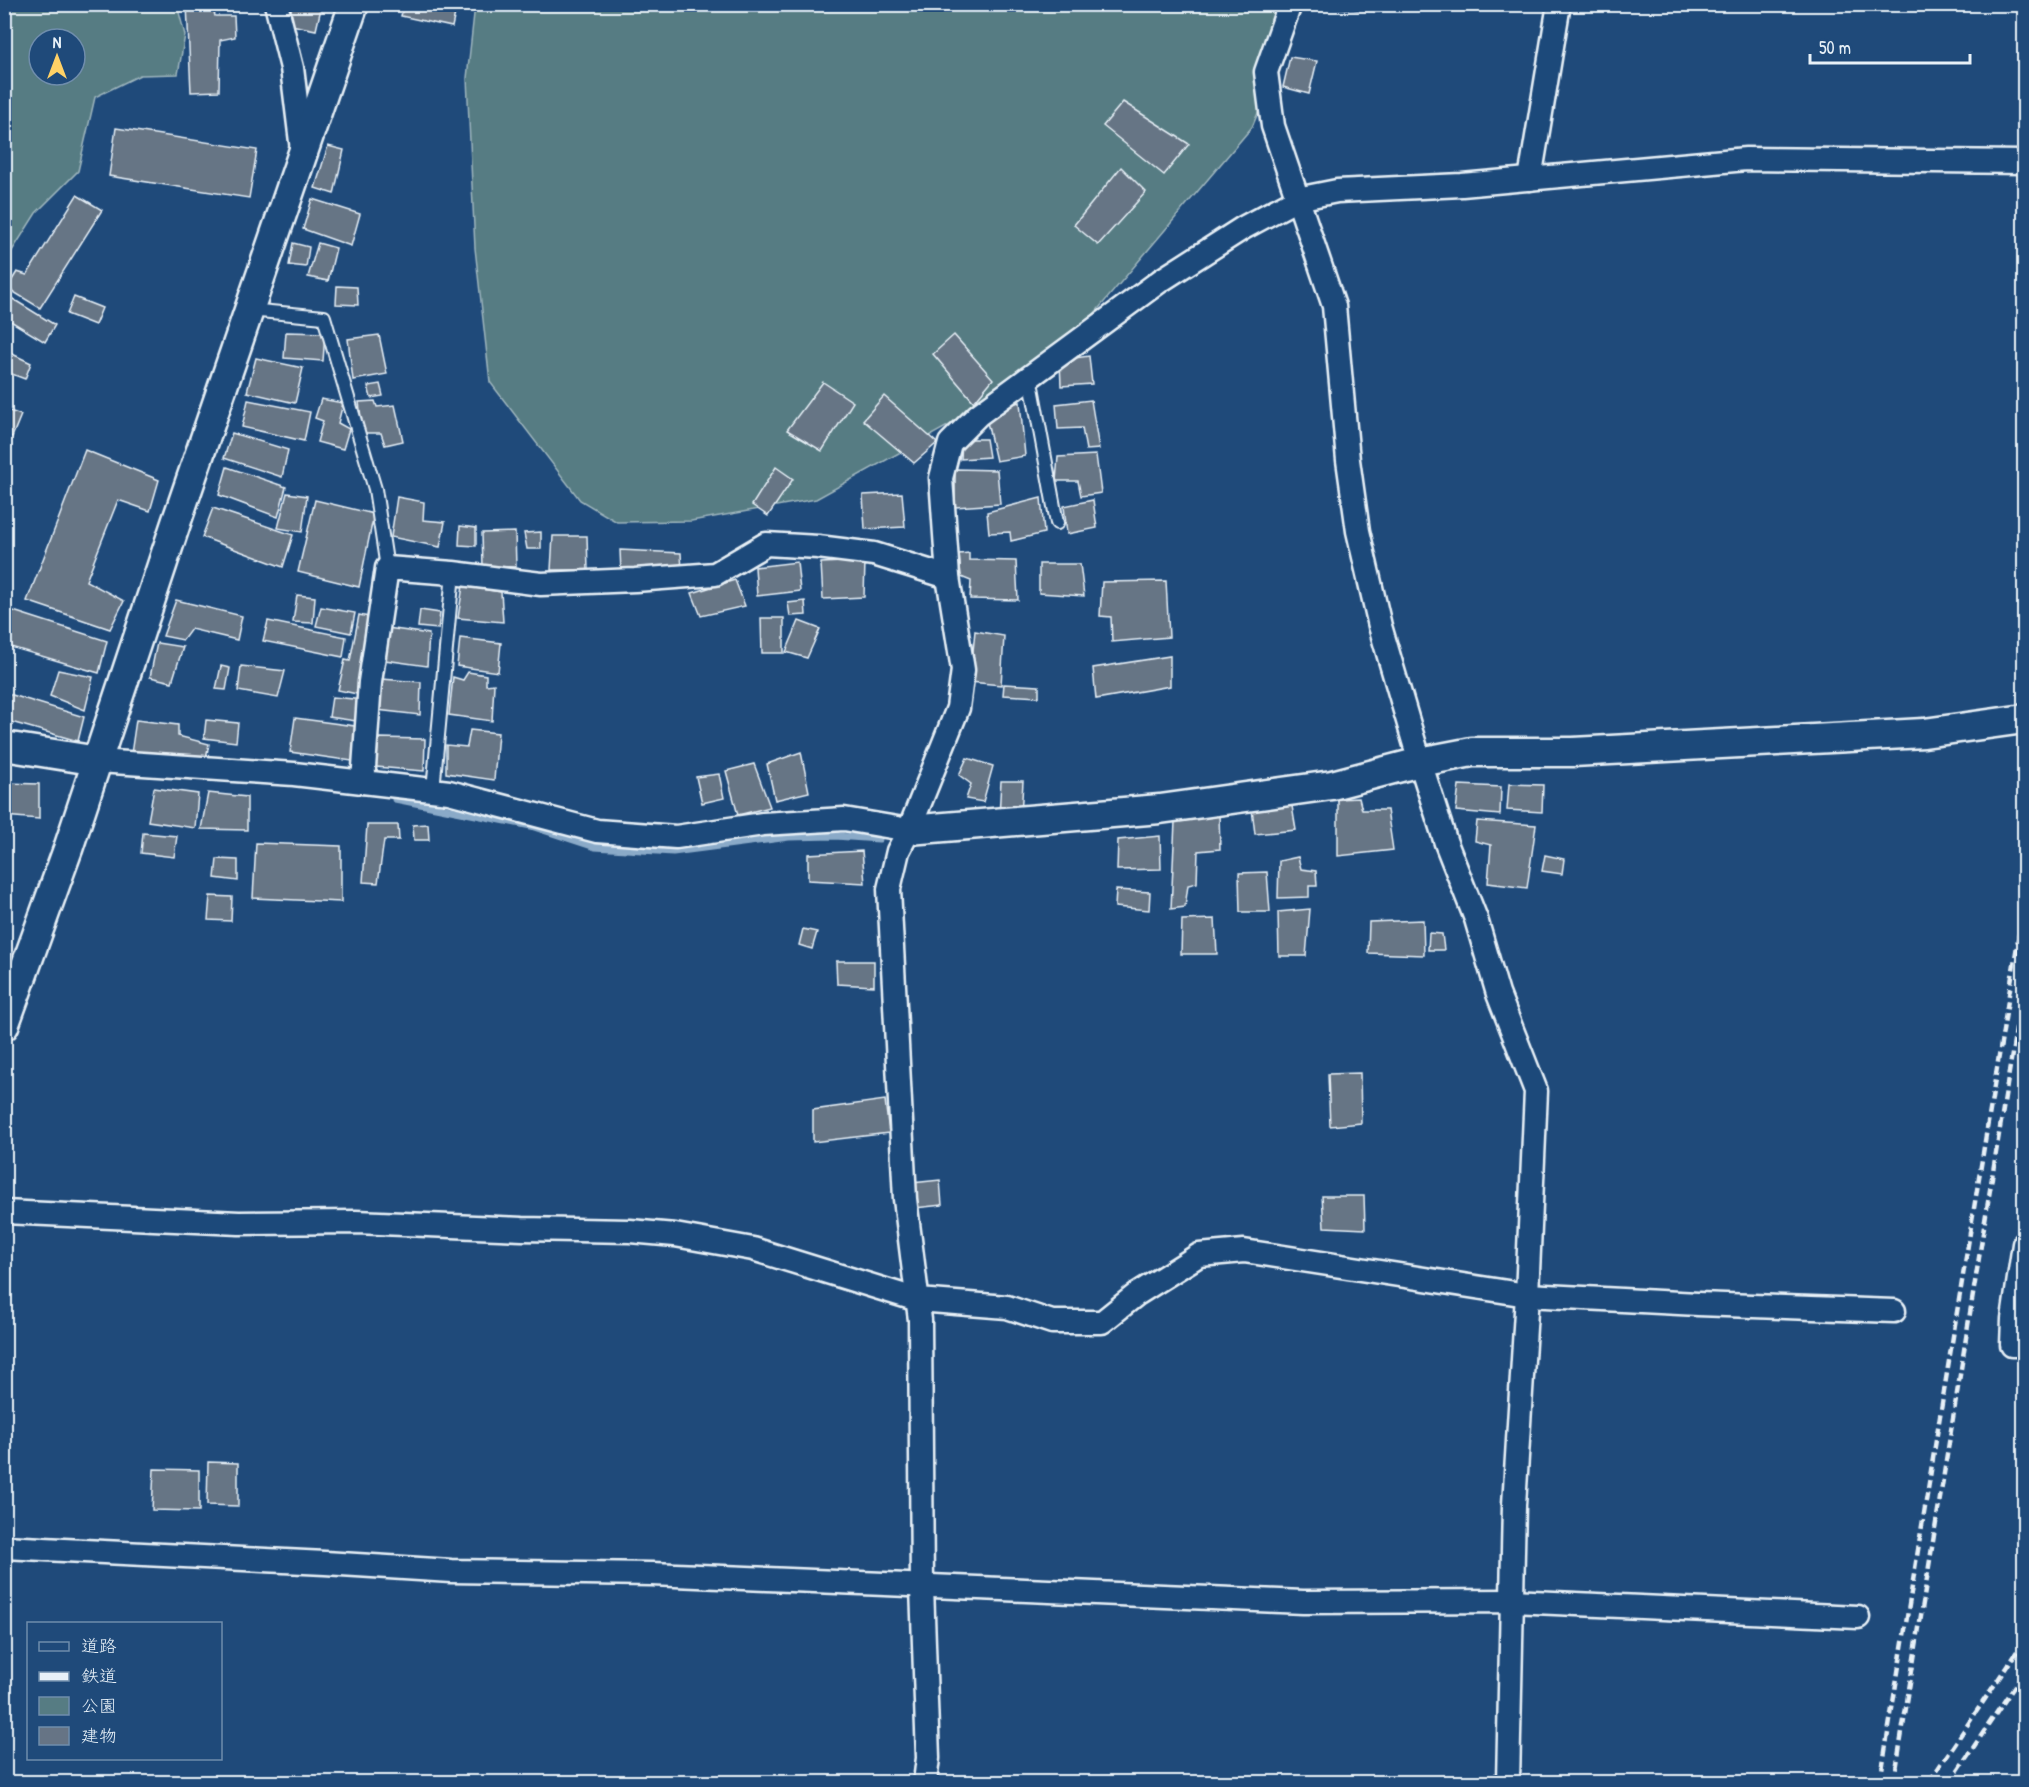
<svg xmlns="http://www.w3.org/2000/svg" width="2029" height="1787" viewBox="0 0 2029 1787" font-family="'Patrick Hand','Klee One',sans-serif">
<rect width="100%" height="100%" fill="#1f4a7a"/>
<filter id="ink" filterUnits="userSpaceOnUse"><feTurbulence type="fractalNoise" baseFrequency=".0167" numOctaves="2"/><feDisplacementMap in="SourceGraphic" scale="12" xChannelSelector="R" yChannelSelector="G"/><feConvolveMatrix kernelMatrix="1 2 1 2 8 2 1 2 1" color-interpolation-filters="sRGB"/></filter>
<g filter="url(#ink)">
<g fill="#567c83" stroke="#9fb6be" stroke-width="1.5" fill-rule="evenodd">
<path d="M5 4 177 5 185 35 178 74 140 75 95 97 78 171 36 213 5 262ZM39 39H75V75H39Z"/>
<path d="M475 5H1304L1252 127 1045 372 816 499 691 521 617 522 580 500 490 382 475 248 467 78Z"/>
</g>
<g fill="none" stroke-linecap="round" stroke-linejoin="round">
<path stroke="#8aaac8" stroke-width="7" d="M395 799 531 826 595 847 673 852 789 837 835 836 879 839"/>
</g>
<g fill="#667485" stroke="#e8f1f8" stroke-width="1.5">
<path d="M187 4H212L215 16H234L235 37 220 40 219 91 191 92Z"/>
<path d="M291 4H322L316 30 291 25Z"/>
<path d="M404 4H457L452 27 401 16Z"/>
<path d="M1333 4H1379V12L1333 7Z"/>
<path d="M1290 57 1317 61 1309 94 1283 87Z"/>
<path d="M1123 102 1189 144 1164 175 1103 126Z"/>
<path d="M116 128 257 150 249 198 109 176Z"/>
<path d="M328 146 344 150 334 194 315 188Z"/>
<path d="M1121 167 1146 192 1098 245 1074 225Z"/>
<path d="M77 195 102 210 40 308 7 288 17 272 27 275Z"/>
<path d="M312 199 360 214 351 246 303 229Z"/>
<path d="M293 243 309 247 306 267 289 265Z"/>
<path d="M318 243 336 248 328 281 308 277Z"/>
<path d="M337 286 357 287 358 305 336 304Z"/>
<path d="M8 296 55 325 45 342 4 317V301Z"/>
<path d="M74 297 102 308 95 325 67 314Z"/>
<path d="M286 332 325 333 323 361 284 358Z"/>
<path d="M379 335 387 374 353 380 348 339Z"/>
<path d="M954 335 993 379 974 402 933 354Z"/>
<path d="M4 350 31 363 25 379 4 371Z"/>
<path d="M1089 356 1092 384 1061 386 1060 360Z"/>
<path d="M256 358 303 368 295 403 247 392Z"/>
<path d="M823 382 853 402 822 451 787 430Z"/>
<path d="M380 384 383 396 371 398 368 386Z"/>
<path d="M884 396 937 443 914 463 863 420Z"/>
<path d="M321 399 343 403 338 423 349 429 343 449 317 442 323 421 315 418Z"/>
<path d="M248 400 310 412 304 441 242 427Z"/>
<path d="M1091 400 1099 449 1086 450 1082 428 1058 429 1056 404Z"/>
<path d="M375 401 377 407 395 405 403 441 385 445 381 433H363L359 402Z"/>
<path d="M1020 402 1025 456 996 461 987 422 1001 406Z"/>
<path d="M4 409 21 415 12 437 4 434Z"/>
<path d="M232 433 288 450 282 477 224 458Z"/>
<path d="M962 439H986L989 457 961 459Z"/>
<path d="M85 450 159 480 150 511 118 500 86 581 124 601 110 629 27 601Z"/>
<path d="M1096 455 1101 493 1081 496 1078 481H1056L1058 457Z"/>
<path d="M227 467 286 487 278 517 219 495Z"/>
<path d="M776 467 793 479 768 516 752 505Z"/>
<path d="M955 469 997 470 1000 504 955 507Z"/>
<path d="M287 493 307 496 302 532 278 528Z"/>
<path d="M902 493 905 527 865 529 863 495Z"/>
<path d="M397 497 424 502 423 520 445 522 440 547 391 537Z"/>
<path d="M1041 498 1044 533 1011 541 1010 532 989 533 987 512Z"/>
<path d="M315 500 374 514 359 587 298 572Z"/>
<path d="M1093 500 1097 528 1067 534 1064 506Z"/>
<path d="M213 508 293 535 283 567 202 537Z"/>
<path d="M460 526 476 528V546L459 545Z"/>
<path d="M515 532 516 567 483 566 482 533Z"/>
<path d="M541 532V549H527L524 533Z"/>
<path d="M553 536H587L588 570H551Z"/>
<path d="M620 550 681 553 682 572H621Z"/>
<path d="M969 553V560L1016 561 1018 600 970 599 971 581 961 577 959 554Z"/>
<path d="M865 561 864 597 823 599 821 563Z"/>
<path d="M797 562 800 591 757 596 755 567Z"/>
<path d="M1039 564H1080L1084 596 1039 593Z"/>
<path d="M735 580 745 606 701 616 692 593Z"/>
<path d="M1166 581 1169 637 1112 642 1111 617 1100 616 1102 582Z"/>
<path d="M463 586 501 592 503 622 458 618Z"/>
<path d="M297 595 315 597 313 623 293 622Z"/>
<path d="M176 600 242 616 237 640 191 629 183 640 163 636Z"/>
<path d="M805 601 806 615 790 616 788 603Z"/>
<path d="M321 607 355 613 351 633 316 626Z"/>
<path d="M4 608 107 641 99 673 4 645Z"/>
<path d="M420 610 440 613 438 629 418 627Z"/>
<path d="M359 615 374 618 362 695 338 690 345 660 350 661Z"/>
<path d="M761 618H784V653H762Z"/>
<path d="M268 621 346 637 343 657 263 641Z"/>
<path d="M799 621 820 629 807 658 786 652Z"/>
<path d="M387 628 429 634 427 666 385 660Z"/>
<path d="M975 631 1004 636 1001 685 970 682Z"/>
<path d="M460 638 501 643 498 672 457 666Z"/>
<path d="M157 643 183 647 172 682 150 677Z"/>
<path d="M1170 656V686L1096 699 1093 668Z"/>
<path d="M221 666 230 668 226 690 216 689Z"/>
<path d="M241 666 285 671 278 698 238 691Z"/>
<path d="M58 670 93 677 85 710 50 696Z"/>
<path d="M468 672 486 675V685L494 684 492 721 449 715 453 677 463 680Z"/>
<path d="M381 679 421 682 420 715 377 710Z"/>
<path d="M1004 684 1039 686V697L1003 695Z"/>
<path d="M9 694 84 717 78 741 4 720Z"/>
<path d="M332 697 364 700 363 722 329 717Z"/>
<path d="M295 718 362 727 359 762 290 752Z"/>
<path d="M136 720 178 725V736L209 744 205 764 131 754Z"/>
<path d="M206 720 238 723 236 742 204 738Z"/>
<path d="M470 730 498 733 494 780 446 773V745L467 747Z"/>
<path d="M379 738 425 739 424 771 376 767Z"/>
<path d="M801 752 809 792 775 800 767 764Z"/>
<path d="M967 758 993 766 983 802 966 799 971 784 959 775Z"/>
<path d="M754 764 770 807 738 815 726 771Z"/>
<path d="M719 774 724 798 702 803 696 777Z"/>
<path d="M1001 781H1023L1021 816H999Z"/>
<path d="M4 783 39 784V819L4 816Z"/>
<path d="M1509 784 1543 785 1542 812 1507 810Z"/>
<path d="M1459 785 1501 787 1500 815 1456 811Z"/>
<path d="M154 788 198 794 195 828 148 821Z"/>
<path d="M208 793 247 797V830L201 829Z"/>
<path d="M1359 798 1362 810H1387L1393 850 1338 856V799Z"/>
<path d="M1292 806 1296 830 1255 834 1252 809Z"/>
<path d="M1219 814 1220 849 1198 851 1197 883 1188 885 1185 907 1171 909 1175 822Z"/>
<path d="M1477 821 1536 825 1527 888 1488 883 1491 845 1475 841Z"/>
<path d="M428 824 429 840H414L413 825Z"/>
<path d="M367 825H398L399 840H384L378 883 363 882Z"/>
<path d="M143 833 177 836 174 857 141 853Z"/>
<path d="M1160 836 1161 869 1117 870 1118 840Z"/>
<path d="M256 843 341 846V902L253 898Z"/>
<path d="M862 851 865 883 808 880V854Z"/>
<path d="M1545 855 1564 859 1562 874 1542 871Z"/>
<path d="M1298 857 1301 869 1316 871 1317 886H1309V897L1278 898 1279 861Z"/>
<path d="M217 859 238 860V881L215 878Z"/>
<path d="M1267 872 1270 912H1240L1239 873Z"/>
<path d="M1116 890 1150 892 1149 910 1115 907Z"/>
<path d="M210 896 232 897 231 921 208 920Z"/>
<path d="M1310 909 1306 956H1279L1278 912Z"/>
<path d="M1215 919 1217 954H1181L1182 920Z"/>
<path d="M1423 920 1424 955 1368 953 1369 922Z"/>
<path d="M803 929 817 932 812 949 799 945Z"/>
<path d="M1429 933 1442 934 1444 950H1428Z"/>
<path d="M836 961H874V986L837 984Z"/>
<path d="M1360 1073 1361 1123 1330 1126 1328 1074Z"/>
<path d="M885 1100 889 1133 813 1142V1110Z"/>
<path d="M940 1180 942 1205 915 1208 912 1183Z"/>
<path d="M1322 1196H1364L1365 1229 1324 1227Z"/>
<path d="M208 1462 238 1463V1506L207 1505Z"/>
<path d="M154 1469 199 1470V1511L152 1510Z"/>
</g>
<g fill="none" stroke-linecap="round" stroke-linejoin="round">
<g stroke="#e8f1f8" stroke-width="16">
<g id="service">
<path d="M249 310 324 317 375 489 387 568"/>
<path d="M1030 376 1057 523"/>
<path d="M433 790 453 573"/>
</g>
</g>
<g stroke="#e8f1f8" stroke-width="27">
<g id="minor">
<path d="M276 4 292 68 302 150"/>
<path d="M1290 4 1266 72 1273 126 1334 306 1348 460 1358 531 1380 626 1420 762 1446 843 1476 919 1498 994 1536 1091 1527 1295 1514 1505 1508 1782"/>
<path d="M1530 179 1559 4"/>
<path d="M98 761 294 774 449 792 597 831 676 837 763 824 844 819 909 830"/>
<path d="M363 782 370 682 387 568 453 573 541 584 635 580 715 574 766 544 818 547 874 554 948 577"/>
<path d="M4 1212 239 1223 356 1222 522 1229 630 1231 675 1235 753 1249 918 1300 1007 1307 1052 1322H1102L1137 1294 1199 1255 1244 1251 1527 1295 1698 1304 1894 1311"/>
<path d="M2024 1244 2013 1319 2012 1345H2024"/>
<path d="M4 1547 325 1563 451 1571 652 1574 1303 1602 1513 1601 1858 1617"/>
<path d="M925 1782 928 1758 922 1587 920 1320 905 1199 889 889 898 851 909 830 958 708 963 670 948 577 941 478 950 443 978 415 1160 281 1243 228 1297 199 1337 191 1462 185 1746 159 2024 162"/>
</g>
</g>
<g stroke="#e8f1f8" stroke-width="33">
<g id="tertiary">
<path d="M4 746 98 761"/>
<path d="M909 830 1160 809 1332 785 1420 762 1472 752H1573L1924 733 2024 719"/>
<path d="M4 1026 68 849 176 523 354 4"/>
</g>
</g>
<use href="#service" stroke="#1f4a7a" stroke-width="12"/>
<use href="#minor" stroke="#1f4a7a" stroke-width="22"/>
<use href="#tertiary" stroke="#1f4a7a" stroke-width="28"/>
<g stroke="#e8f1f8" stroke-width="4.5" stroke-dasharray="9 4.5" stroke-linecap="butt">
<path d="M1880 1782 2024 903"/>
<path d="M1894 1782 2024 980"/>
<path d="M1929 1782 2024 1641"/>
<path d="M1950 1782 2024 1672"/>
</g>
</g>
</g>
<rect width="2029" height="1787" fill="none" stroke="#1f4a7a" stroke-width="24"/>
<rect x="12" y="12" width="2005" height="1763" fill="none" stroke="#e8f1f8" stroke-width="2" filter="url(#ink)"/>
<rect x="27" y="1622" width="195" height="138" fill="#1f4a7a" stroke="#6f8dac" stroke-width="1.5"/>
<rect x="39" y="1642" width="30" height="9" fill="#1f4a7a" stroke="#6f8dac" stroke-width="1.5"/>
<text x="81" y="1652" font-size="18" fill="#e8f1f8">道路</text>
<rect x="39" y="1672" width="30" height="9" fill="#e8f1f8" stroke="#6f8dac" stroke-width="1.5"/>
<text x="81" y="1682" font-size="18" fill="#e8f1f8">鉄道</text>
<rect x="39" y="1697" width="30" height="18" fill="#567c83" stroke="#6f8dac" stroke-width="1.5"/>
<text x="81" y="1712" font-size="18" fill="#e8f1f8">公園</text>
<rect x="39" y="1727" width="30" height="18" fill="#667485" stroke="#6f8dac" stroke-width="1.5"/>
<text x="81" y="1742" font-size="18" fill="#e8f1f8">建物</text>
<g transform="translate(57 57)"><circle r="28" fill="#1f4a7a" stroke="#6f8dac" stroke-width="1.5"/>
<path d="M0-4.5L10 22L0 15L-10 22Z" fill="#ffd166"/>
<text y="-9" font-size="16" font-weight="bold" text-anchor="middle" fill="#e8f1f8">N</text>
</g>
<path d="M1810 54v9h160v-9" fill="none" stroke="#e8f1f8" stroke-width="3"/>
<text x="1819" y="54" font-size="18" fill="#e8f1f8" stroke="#1f4a7a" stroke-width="4.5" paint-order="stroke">50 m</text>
</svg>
